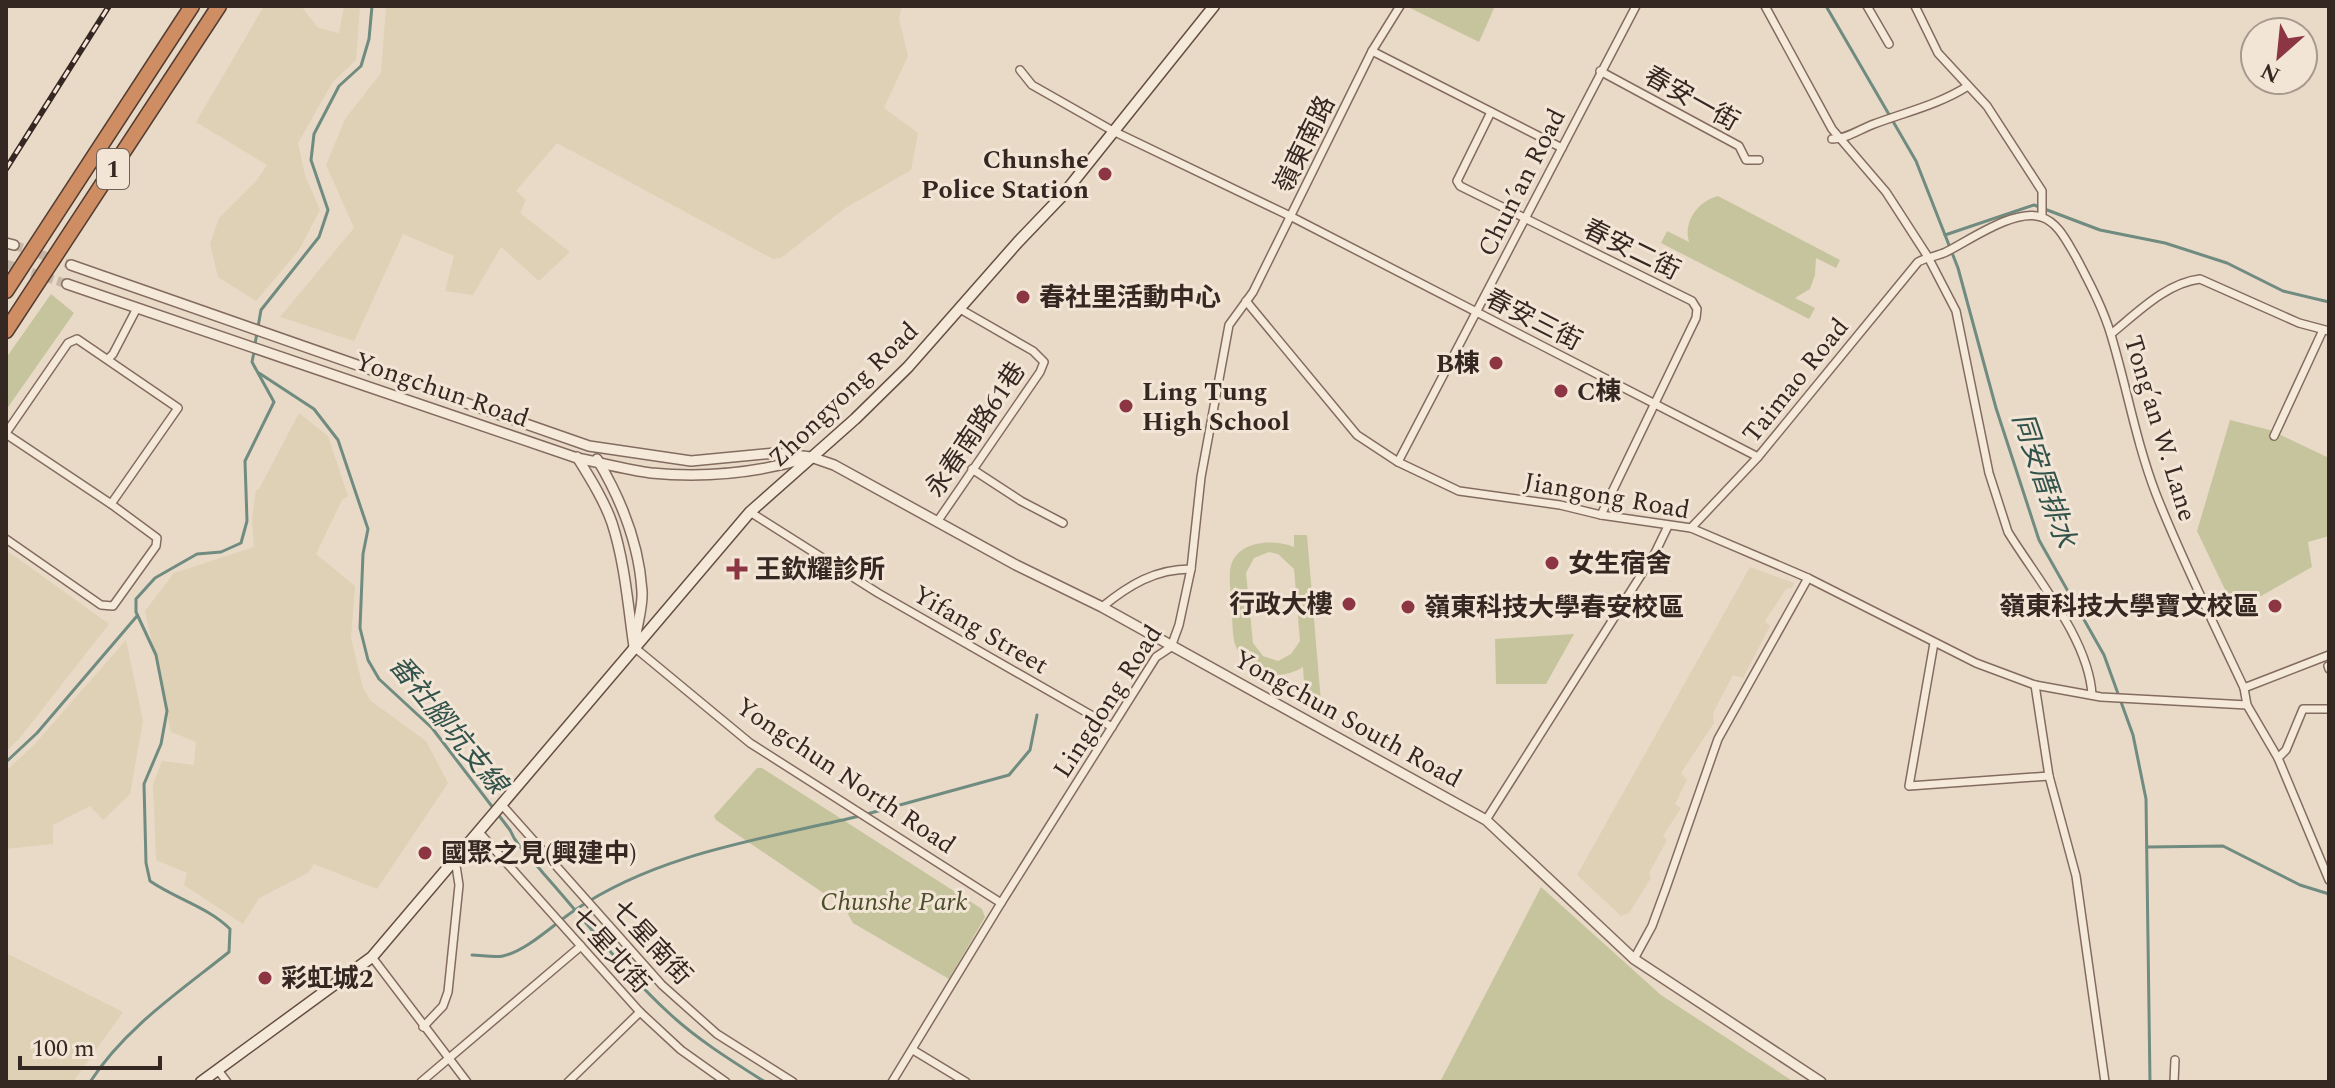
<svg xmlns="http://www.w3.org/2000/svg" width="2335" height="1088" viewBox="0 0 2335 1088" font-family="Spectral,'Noto Sans TC',serif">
<rect width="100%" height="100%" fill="#e9dac8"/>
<g fill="#ded1b6">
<path d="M264 6H301L318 28 339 33 344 6H360L356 60 332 83 298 143 305 175 320 210 299 250 256 301 218 277 210 244 219 218 257 180 267 165 196 122Z"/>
<path d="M386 6H902L899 19 908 56 884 108 918 133 911 170 844 209 781 258 773 259 557 143 516 191 526 200 520 213 570 252 539 281 501 247 473 295 445 291 454 256 403 234 354 341 280 317 354 228 326 165 345 119 381 73Z"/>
<path d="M299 413 328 436 348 496 342 500 316 554 355 586 351 638 363 688 371 701 426 741 448 783 377 889 314 864 308 873 259 898 243 924 184 885 187 873 156 860 153 784 162 761 194 765 196 742 171 732 145 611 174 573 254 547 252 518 256 490 259 489Z"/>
<path d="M6 550 109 624 19 739 6 751Z"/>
<path d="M1750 567 1794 583 1792 588 1786 589 1765 621 1770 626 1743 678 1733 675 1713 713 1714 723 1681 773 1687 780 1675 804 1681 808 1663 836 1667 840 1649 873 1651 878 1629 913 1621 916 1577 875Z"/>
<path d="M126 640 143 721 130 794 103 820 90 806 53 825V844L6 849V771L34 745Z"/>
<path d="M6 953 123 1012 73 1082H6Z"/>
</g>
<g fill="#c6c49d" fill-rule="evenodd">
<path d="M1406 6H1495L1479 42Z"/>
<path d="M1718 196 1840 260 1836 268 1816 258 1815 275 1810 289 1795 298 1815 308 1809 319 1661 243 1667 231 1689 242C1683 222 1698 201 1718 196Z"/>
<path d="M51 294 74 313 6 410V358Z"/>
<path d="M2230 420 2270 430 2329 458V536L2308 542 2312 567 2247 604 2228 596 2197 531Z"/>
<path d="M1294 535H1307L1321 702H1305L1303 667C1276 684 1243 673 1234 641 1232 629 1232 615 1232 603 1231 594 1229 582 1230 572 1232 541 1272 538 1294 547ZM1269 552 1278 554 1294 569 1300 641 1291 654 1278 661 1263 656 1253 643 1246 573 1254 558Z"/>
<path d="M1574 634 1546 684H1496L1495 639Z"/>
<path d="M757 768H762L982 909 985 917 949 979 853 923 844 907 716 820 714 816Z"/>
<path d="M1541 887 1661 995 1794 1082 1441 1080Z"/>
</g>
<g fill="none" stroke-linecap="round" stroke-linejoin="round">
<g stroke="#708b80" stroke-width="3">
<path d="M1826 6 1916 161 1958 268 1996 408 2039 540 2104 655 2133 735 2146 799 2150 1082"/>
<path d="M1945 235 2034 205 2100 230 2165 243 2227 263 2283 291 2329 302"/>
<path d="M255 344 261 310 319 237 328 210 311 160 314 134 339 86 361 66 369 39 372 6"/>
<path d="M259 373 314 409 338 440 368 529 363 554 360 628 368 660 379 679 432 728 510 830C517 847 532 859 543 873 585 920 624 972 670 1014 698 1040 732 1061 765 1082"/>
<path d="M6 762 37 733 137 616"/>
<path d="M867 814 1009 775 1030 750 1037 715"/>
<path d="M2147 847 2223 846 2300 885 2329 894"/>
<path d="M472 955C481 955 494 958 503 956 527 951 555 923 575 910 659 853 763 839 860 816"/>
<path d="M90 1082C125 1028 179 992 229 952L230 929C208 907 176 899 150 881L146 863 144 784 161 744 167 711 156 655 136 612V599L155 578 197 554 221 552 241 543 247 521 245 461 274 402 252 362 254 352"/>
</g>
<g stroke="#c5b6a7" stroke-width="9" stroke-dasharray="9 4.5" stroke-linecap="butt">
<path d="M14 245 71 265"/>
<path d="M6 264 67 284"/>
</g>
<g stroke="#836c5f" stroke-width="10">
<g id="minor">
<path d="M1765 6 1832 129 1886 192 1928 257 1956 311 1989 473 2008 532C2037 579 2089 640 2092 695"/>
<path d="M1867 6 1889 44"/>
<path d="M1915 6 1938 53 1987 106 2042 191V217"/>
<path d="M1372 51 1562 148"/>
<path d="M1020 70 1032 85 1113 131 1290 216 1758 457"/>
<path d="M1600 71 1739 146 1746 160H1759"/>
<path d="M1491 112 1457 181 1460 186 1692 301 1697 309 1696 318 1601 515"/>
<path d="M1832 139C1847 139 1860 129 1874 124 1906 112 1938 105 1968 86"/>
<path d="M1246 301 1357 435 1398 462 1459 491 1560 505 1601 515 1691 528 1808 578 1976 663 2035 685 2101 697 2247 705"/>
<path d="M2111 334C2137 313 2166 283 2200 279L2299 323 2329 331"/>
<path d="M108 359 113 354 137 308"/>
<path d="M6 433 68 343 77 339 178 408 111 504 157 538 156 546 113 606 101 605 6 539"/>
<path d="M6 434 111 504"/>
<path d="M2274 436 2323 330"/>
<path d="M1398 462 1636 6"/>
<path d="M972 469 1021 501 1063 523"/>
<path d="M750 512 878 593 1112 727"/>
<path d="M937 522 1040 372 1044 362 1033 351 960 309"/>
<path d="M1691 528 1758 457 1918 262C1927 257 1938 256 1946 252 1970 240 2015 208 2041 217 2058 222 2067 242 2076 257 2089 282 2103 308 2111 335 2127 388 2136 442 2156 494 2182 560 2214 624 2244 688L2247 705 2278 758 2329 880"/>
<path d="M1102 607C1129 585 1155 569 1191 569"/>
<path d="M1934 643 1909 786 2049 776"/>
<path d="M634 647 750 743 1001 903"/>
<path d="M2328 666 2329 669"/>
<path d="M2035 685 2049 776 2076 876 2105 1082"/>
<path d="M2244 688 2329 655"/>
<path d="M2278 758 2286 750 2303 709H2329"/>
<path d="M502 805 662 985 717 1034 793 1082"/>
<path d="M1486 820 1655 553 1668 526"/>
<path d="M478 831 640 1012 681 1050 726 1082"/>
<path d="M372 957 467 1082"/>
<path d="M1634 959 1652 926 1666 888 1718 739 1808 578"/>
<path d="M423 1027 443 1006 448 992 459 885 455 859"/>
<path d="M913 1050 966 1082"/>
<path d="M218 1070 227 1082"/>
<path d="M421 1082 581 946"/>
<path d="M568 1082 640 1012"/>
<path d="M892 1082 1001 903 1156 657 1171 647 1179 625 1191 569 1201 477 1229 325 1253 292 1372 51 1400 6"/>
<path d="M2174 1082 2175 1060"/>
</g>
</g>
<g stroke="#836c5f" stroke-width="12">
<g id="tertiary">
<path d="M6 243 14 245"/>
<path d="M71 265 589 446 691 461 775 453 811 457 834 465 1016 565 1102 607 1486 820 1634 959 1821 1082"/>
<path d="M67 284 577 458C602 463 627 470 651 473 704 478 757 473 807 458"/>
<path d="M577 457C590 478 604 500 612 523 625 563 628 606 634 647"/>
<path d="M597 459C621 499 639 544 642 591 643 605 638 621 636 635"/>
</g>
</g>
<g stroke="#654e42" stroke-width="13">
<path id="secondary" d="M201 1082 372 957 750 512 855 419 908 367 1018 242 1062 196 1214 6"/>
</g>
<g stroke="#523c32" stroke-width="17">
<g id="motorway">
<path d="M6 291 192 6"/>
<path d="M6 331 219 6"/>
</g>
</g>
<use href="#minor" stroke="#f5e9da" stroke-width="7"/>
<use href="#tertiary" stroke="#f5e9da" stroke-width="9"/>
<use href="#secondary" stroke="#f5e9da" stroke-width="10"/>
<use href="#motorway" stroke="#cf8d63" stroke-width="14"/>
<g stroke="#352721" stroke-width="6">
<path id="rail" d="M6 169 109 6"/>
</g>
<use href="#rail" stroke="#f2e5d6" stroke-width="3" stroke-dasharray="9" stroke-linecap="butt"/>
</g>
<g fill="#8c3644" stroke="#f2e5d6" stroke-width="3">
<circle cx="1105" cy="174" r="8"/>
<circle cx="1023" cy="297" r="8"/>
<circle cx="1496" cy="363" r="8"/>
<circle cx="1561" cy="391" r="8"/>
<circle cx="1126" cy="406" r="8"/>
<circle cx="1552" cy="563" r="8"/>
<path d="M733 557h8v8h8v8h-8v8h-8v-8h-8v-8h8z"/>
<circle cx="1349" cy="604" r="8"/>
<circle cx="2275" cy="606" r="8"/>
<circle cx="1408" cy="607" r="8"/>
<circle cx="425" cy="853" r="8"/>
<circle cx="265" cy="978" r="8"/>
</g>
<g text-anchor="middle" stroke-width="6" stroke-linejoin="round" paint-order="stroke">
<rect fill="#f2e5d6" stroke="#6e6057" stroke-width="2" x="97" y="149" width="32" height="40" rx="6"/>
<g font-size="24" font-weight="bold" fill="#352721">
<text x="113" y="177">1</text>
</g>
<g font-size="26" fill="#352721" stroke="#f2e5d6">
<text transform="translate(1692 98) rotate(29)" y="9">春安一街</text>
<text transform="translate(1304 144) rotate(-64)" y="9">嶺東南路</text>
<text transform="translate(1521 182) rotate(-63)" y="9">Chun’an Road</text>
<text transform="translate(1632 249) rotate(26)" y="9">春安二街</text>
<text transform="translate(1534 319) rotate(27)" y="9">春安三街</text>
<text transform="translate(1795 380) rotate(-51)" y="9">Taimao Road</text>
<text transform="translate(442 389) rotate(19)" y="9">Yongchun Road</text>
<text transform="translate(843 394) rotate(-44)" y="9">Zhongyong Road</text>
<text transform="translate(2161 428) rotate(73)" y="9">Tong’an W. Lane</text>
<text transform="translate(975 429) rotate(-56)" y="9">永春南路61巷</text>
<text transform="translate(1607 495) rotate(10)" y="9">Jiangong Road</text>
<text transform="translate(981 629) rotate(30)" y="9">Yifang Street</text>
<text transform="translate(1107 701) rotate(-57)" y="9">Lingdong Road</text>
<text transform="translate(1348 718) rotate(29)" y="9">Yongchun South Road</text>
<text transform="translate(846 775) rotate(34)" y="9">Yongchun North Road</text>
<text transform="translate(652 942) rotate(47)" y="9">七星南街</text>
<text transform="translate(611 950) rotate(48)" y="9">七星北街</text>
</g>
<g font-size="26" font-weight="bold" fill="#352721" stroke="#f2e5d6" text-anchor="start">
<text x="1089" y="168" text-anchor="end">Chunshe<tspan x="1089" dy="30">Police Station</tspan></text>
<text x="1039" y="306">春社里活動中心</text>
<text x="1480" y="372" text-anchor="end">B棟</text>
<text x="1142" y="400">Ling Tung<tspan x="1142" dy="30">High School</tspan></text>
<text x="1577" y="400">C棟</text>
<text x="1568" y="572">女生宿舍</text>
<text x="755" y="578">王欽耀診所</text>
<text x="1333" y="613" text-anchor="end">行政大樓</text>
<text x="2259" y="615" text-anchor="end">嶺東科技大學寶文校區</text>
<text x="1424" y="616">嶺東科技大學春安校區</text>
<text x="441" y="862">國聚之見(興建中)</text>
<text x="281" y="987">彩虹城2</text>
</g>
<g font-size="26" font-style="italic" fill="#4c4f2a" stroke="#f2e5d6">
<text x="894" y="910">Chunshe Park</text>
</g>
<g font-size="28" font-style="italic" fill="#32534c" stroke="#f2e5d6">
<text transform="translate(2045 480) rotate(71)" y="10">同安厝排水</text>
<text transform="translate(449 724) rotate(51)" y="10">番社腳坑支線</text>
</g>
</g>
<rect width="2335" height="1088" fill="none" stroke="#352721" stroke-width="16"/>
<g transform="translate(2279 56) rotate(207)"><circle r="38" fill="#f2e5d6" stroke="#a6998e" stroke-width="2"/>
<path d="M0-6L14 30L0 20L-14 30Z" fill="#8c3644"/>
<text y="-12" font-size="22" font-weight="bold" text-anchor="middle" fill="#352721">N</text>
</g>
<path d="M20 1056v12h140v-12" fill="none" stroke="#352721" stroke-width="4"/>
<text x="32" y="1056" font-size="24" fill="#352721" stroke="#f2e5d6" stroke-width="6" paint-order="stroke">100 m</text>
</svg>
